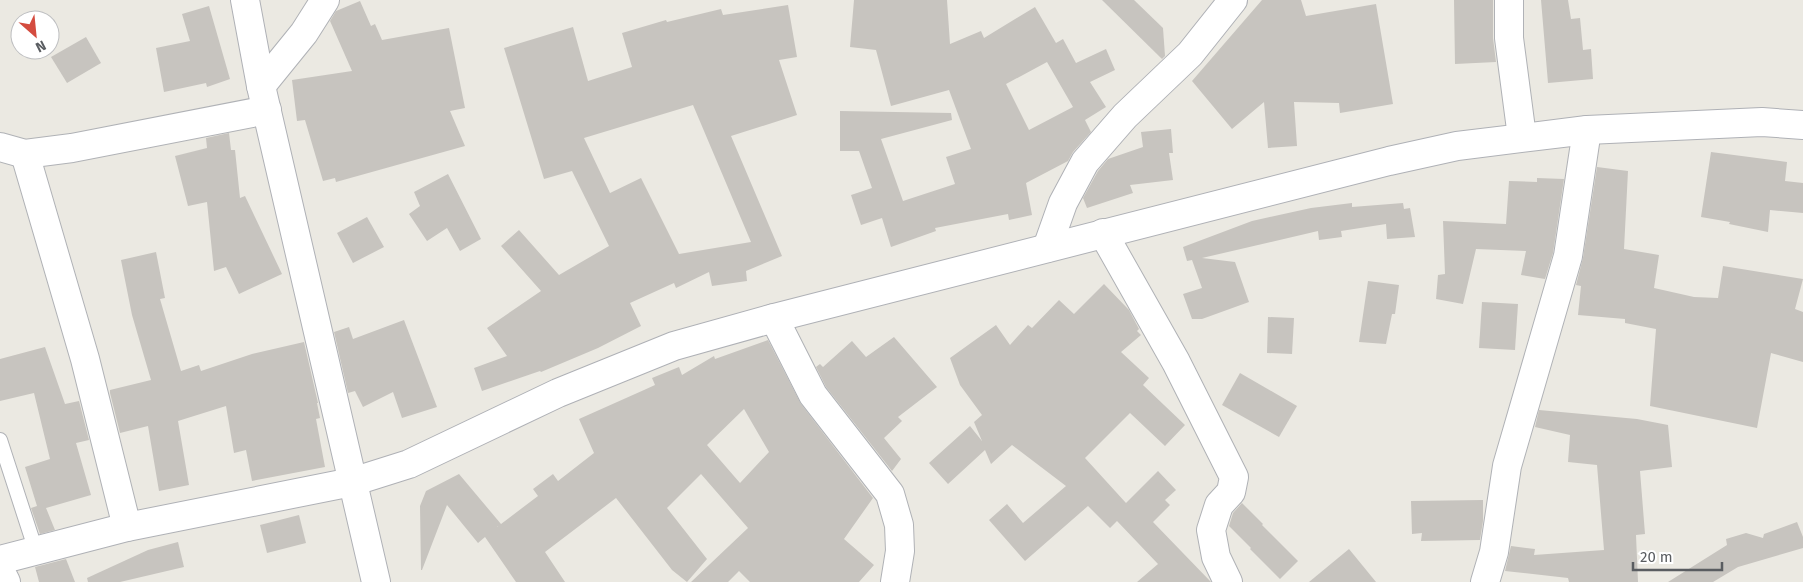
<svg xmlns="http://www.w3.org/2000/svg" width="1803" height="582" viewBox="0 0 1803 582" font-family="'Fira Sans',sans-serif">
<rect width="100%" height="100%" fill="#ebe9e2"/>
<g fill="#c7c4bf" fill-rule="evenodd">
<path d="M854 0H947L950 44 981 31 984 38 1035 7 1056 43 1063 39 1076 63 1106 49 1115 70 1090 82 1106 107 1085 120 1091 132 1073 152 1068 161 1026 183 1032 215 1009 220 1008 214 935 228 936 231 891 247 882 218 861 225 851 195 872 188 859 151H840V111L951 113 952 120 881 139 903 201 955 184 946 157 971 149 949 90 891 106 876 50 850 47ZM1047 62 1073 107 1029 130 1006 84Z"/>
<path d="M1102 0H1134L1163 28 1165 56 1162 59Z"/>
<path d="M1262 0H1301L1306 16 1376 4 1393 104 1340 113 1339 103 1294 102 1297 146 1268 148 1264 102 1232 129 1192 81Z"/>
<path d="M1454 0H1493V38L1496 62 1455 64Z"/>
<path d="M1541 0H1568L1571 19 1580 18 1583 50 1591 49 1593 79 1548 83Z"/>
<path d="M360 1 371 26 375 24 382 40 449 28 465 108 450 111 465 146 336 182 335 178 323 181 305 120 297 121 292 80 352 71 330 21 336 11Z"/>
<path d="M788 5 797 57 779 60 797 115 731 136 782 256 746 271 747 281 712 286 709 272 676 288 674 283 630 303 641 326 598 348 541 372 540 371 482 391 474 368 507 356 487 328 541 291 501 246 519 230 559 275 609 246 572 171 544 179 504 48 573 27 588 81 632 67 622 33 666 20 667 22 721 9 723 15ZM693 105 751 242 679 254 641 178 610 193 584 138Z"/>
<path d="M209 6 230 79 207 87 206 83 164 92 156 48 190 41 182 14Z"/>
<path d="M86 37 101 63 67 83 51 57Z"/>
<path d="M1171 129 1173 153H1169L1173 180 1130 185 1133 193 1087 208 1083 198 1098 171 1108 159 1143 147 1141 132Z"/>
<path d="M229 133 231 150H235L240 198 245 196 282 274 239 294 226 267 214 271 207 202 188 206 175 156 207 148 206 138Z"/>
<path d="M1711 152 1787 162 1785 181 1803 183V213L1770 210 1768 232 1729 224 1730 222 1701 217Z"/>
<path d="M1597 167 1628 171 1624 249 1659 255 1654 288 1694 297 1718 298 1723 266 1803 279 1795 309 1803 312V362L1771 353 1757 428 1650 406 1656 329 1625 323V319L1578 315 1581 286 1576 285 1583 258Z"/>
<path d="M448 174 481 239 460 251 447 228 427 241 409 214 420 206 414 192Z"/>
<path d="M1537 178 1564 179 1553 253 1545 279 1521 275 1526 251 1476 249 1463 304 1436 299 1438 275 1445 274 1443 221 1506 224 1509 181 1537 182Z"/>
<path d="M1352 203V207L1403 203 1404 209 1410 208 1415 237 1387 239 1386 224 1341 231 1342 237 1319 240 1318 231 1202 258 1235 262 1249 302 1202 319H1192L1183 294 1202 288 1192 260 1187 261 1183 247 1252 221 1311 208Z"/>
<path d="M367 217 384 247 353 263 337 233Z"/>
<path d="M156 252 165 298 160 299 181 371 199 365 201 371 252 354 304 342 318 403H317L320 418 316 419 325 467 252 481 246 450 234 453 226 406 178 421 189 485 159 491 148 426 120 433 110 393V390L151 380 132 315 121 260Z"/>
<path d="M1368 281 1399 285 1395 314H1392L1386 344 1359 342Z"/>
<path d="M1104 284 1129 310 1139 329 1137 331 1141 335 1121 352 1149 378 1143 385 1185 425 1165 446 1130 413 1085 458 1126 503 1158 471 1176 490 1165 500 1170 505 1153 522 1211 582H1137L1158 564 1117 521 1110 528 1088 506 1025 561 989 520 1007 504 1023 523 1066 486 1012 445 991 464 985 450 948 484 929 463 970 426 982 441 974 422 982 415 960 385 950 358 996 325 1010 345 1028 325 1032 328 1059 300 1074 314Z"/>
<path d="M1482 302 1518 304 1515 350 1479 348Z"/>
<path d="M1268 317 1294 318 1292 354 1267 353Z"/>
<path d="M404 320 437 407 402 418 393 392 363 407 355 391 348 393 334 332 349 327 353 339Z"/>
<path d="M894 337 937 387 898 417 902 421 884 438 901 459 892 471 826 387 816 367 820 364 823 367 852 341 866 357Z"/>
<path d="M768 340 801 404 873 498 844 539 874 565 859 582H750L739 571 728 582H691L748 528 701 474 667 508 707 559 687 582 672 570 616 498 545 552 565 582H516L485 537 478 543 447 505 422 570H421L420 506 426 491 459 474 501 524 497 527 538 496 533 489 553 474 558 481 594 453 579 419 644 390 655 385 652 378 679 367 682 375 714 356 715 359ZM744 409 769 452 740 483 707 445Z"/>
<path d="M45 347 65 404 79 401 89 440 76 443 91 495 46 508 55 530 40 534 31 508 37 506 25 467 50 459 34 393 0 401V359Z"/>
<path d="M1240 373 1297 406 1279 437 1222 405Z"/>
<path d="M1539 410 1637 419 1668 425 1672 467 1640 471 1645 534 1636 535 1638 582H1569L1568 578 1505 571 1511 546 1535 549 1534 555 1604 550 1597 465 1568 462 1570 435 1535 427Z"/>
<path d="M1483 500V521L1480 540 1421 541 1422 533 1412 534 1411 501Z"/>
<path d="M1242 503 1263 524 1262 525 1298 561 1280 579 1250 549 1251 548 1229 526 1233 513Z"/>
<path d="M299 515 306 543 267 553 260 525Z"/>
<path d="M1797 522 1803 537V548L1738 567 1713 582H1668L1727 545 1726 539 1746 533 1763 538 1764 534Z"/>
<path d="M178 542 184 567 120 582H88L87 578 148 550Z"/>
<path d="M1349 549 1376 582H1309Z"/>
<path d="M66 559 75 582H39L35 567Z"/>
</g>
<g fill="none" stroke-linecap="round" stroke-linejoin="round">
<g stroke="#b0b2b6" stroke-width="16">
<path id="lane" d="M0 440 36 551"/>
</g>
<g stroke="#b0b2b6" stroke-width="30">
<g id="street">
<path d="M1509 0V38L1522 137"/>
<path d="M261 86 304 33 325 0"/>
<path d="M0 147 25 154 72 148 267 110"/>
<path d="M25 154 85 359 127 527"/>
<path d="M1103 233 1176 362 1234 477 1231 492 1219 505 1211 530 1216 557 1228 582"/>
<path d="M774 318 813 395 890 494 899 525 900 551 895 582"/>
<path d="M0 570 6 582"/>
<path d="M1485 582 1494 552 1507 466 1568 256 1587 130"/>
</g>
</g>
<g stroke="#afb1b6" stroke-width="30">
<g id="secondary">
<path d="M245 0 261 86 376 582"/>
<path d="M1047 248 1063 203 1085 162 1125 116 1190 54 1233 0"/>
<path d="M0 560 127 527 352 482 409 464 558 393 674 346 774 318 1389 161 1457 146 1587 130 1762 122 1803 125"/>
</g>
</g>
<use href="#lane" stroke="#fff" stroke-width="14"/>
<use href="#street" stroke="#fff" stroke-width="28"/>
<use href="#secondary" stroke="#fff" stroke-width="28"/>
</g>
<g transform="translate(35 35) rotate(153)"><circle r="24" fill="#ffffff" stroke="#bdbec0"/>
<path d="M0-4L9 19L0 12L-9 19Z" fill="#d44c3f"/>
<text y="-8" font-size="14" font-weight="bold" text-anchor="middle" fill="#5a5d61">N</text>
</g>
<path d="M1633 562v8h89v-8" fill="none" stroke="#5a5d61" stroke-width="2.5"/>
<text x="1640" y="562" font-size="15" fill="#5a5d61" stroke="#ffffff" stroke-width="4" paint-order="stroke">20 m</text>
</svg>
